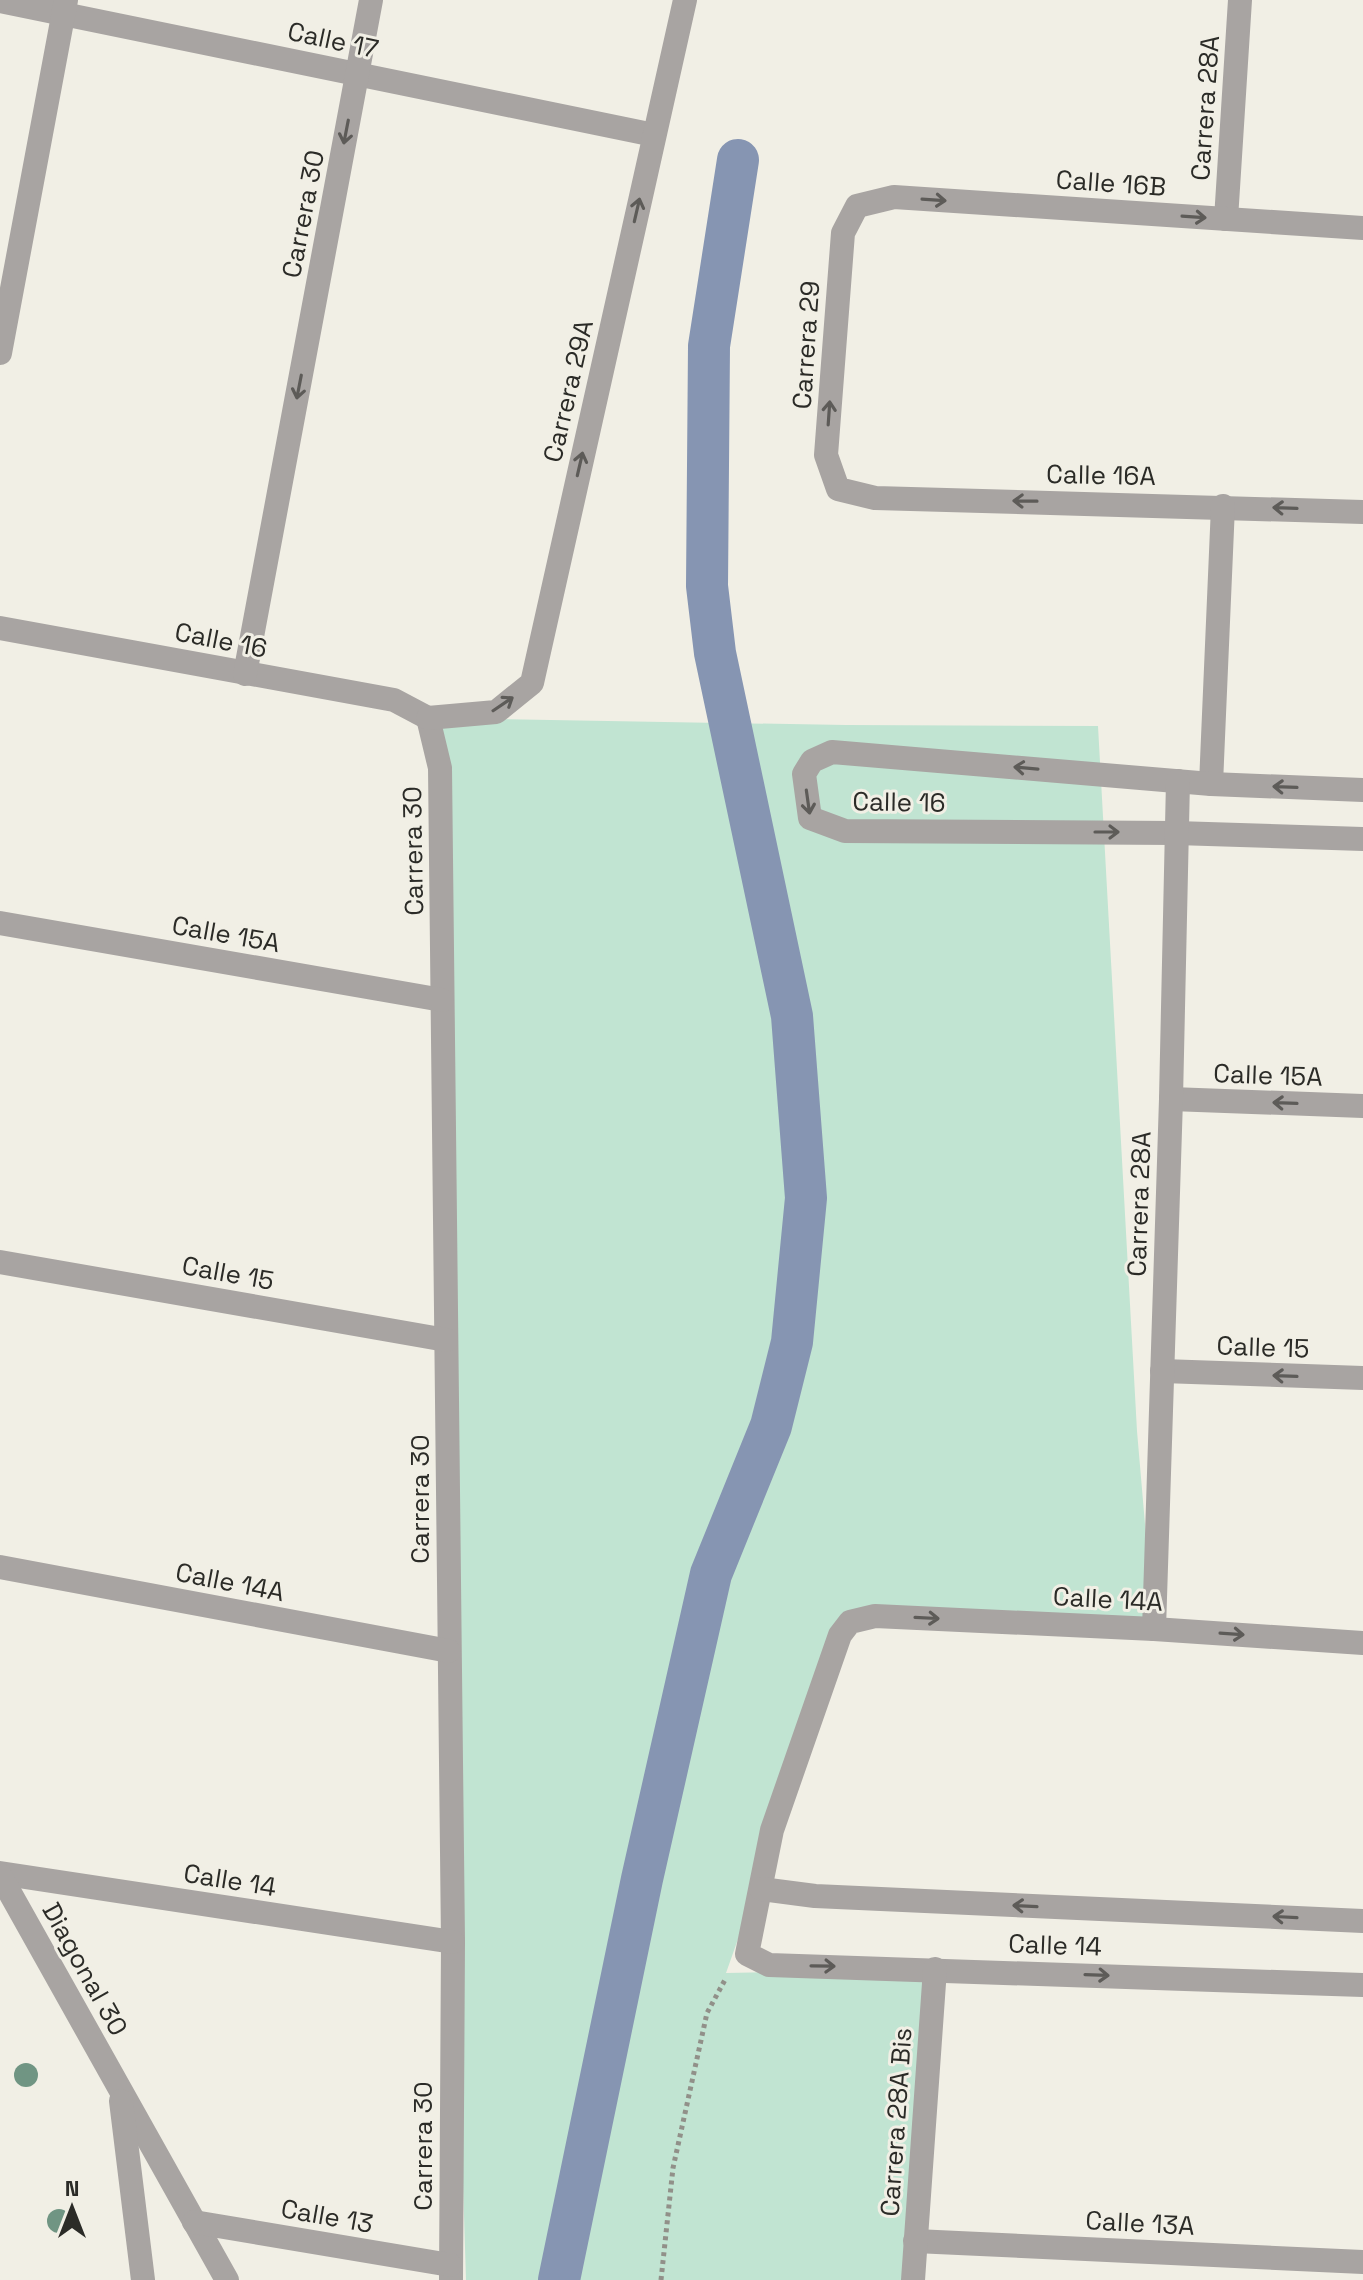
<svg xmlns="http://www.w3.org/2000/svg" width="1363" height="2280" viewBox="0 0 1363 2280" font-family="'Space Grotesk',sans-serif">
<rect width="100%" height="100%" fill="#f1efe5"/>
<path fill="#c1e4d2" d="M428 718 846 725 1098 726 1137 1431 1154 1629 850 1622 726 1973 935 1969 913 2280H466L451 1794Z"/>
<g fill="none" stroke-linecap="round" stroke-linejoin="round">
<path stroke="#8695b2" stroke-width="42" d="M559 2280 642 1879 711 1574 771 1426 792 1342 806 1198 792 1016 715 653 707 586 709 346 738 160"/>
<path stroke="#919089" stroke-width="5" stroke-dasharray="4 4" stroke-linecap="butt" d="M661 2280 673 2168 707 2013 726 1978"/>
<g stroke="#a8a4a2" stroke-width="24">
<path d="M0 1 654 135"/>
<path d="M1226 219 1240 0"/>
<path d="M1363 228 894 197 857 206 843 233 826 455 838 489 875 498 1363 512"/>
<path d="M0 353 66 0"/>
<path d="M0 628 394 700 428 718"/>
<path d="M245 674 371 0"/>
<path d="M428 718 440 768 453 1942 451 2280"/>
<path d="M428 718 496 712 532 683 685 0"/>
<path d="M1211 784 1223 506"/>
<path d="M1363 790 1211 784 832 752 812 761 804 774 810 818 845 831 1176 833 1363 839"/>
<path d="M0 923 442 1000"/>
<path d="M1171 1099 1363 1106"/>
<path d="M0 1262 446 1340"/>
<path d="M1162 1371 1363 1378"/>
<path d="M0 1567 449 1651"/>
<path d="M1154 1629 1171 1099 1178 781"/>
<path d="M1363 1643 1154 1629 875 1616 850 1622 840 1635 772 1830 747 1954 769 1965 1363 1985"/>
<path d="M0 1873 453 1942"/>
<path d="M0 1875 227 2280"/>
<path d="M761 1889 815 1896 1363 1921"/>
<path d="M121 2101 143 2280"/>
<path d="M194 2222 450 2265"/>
<path d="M915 2241 1363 2262"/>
<path d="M913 2280 935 1969"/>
</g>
</g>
<g fill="#709583">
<circle cx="26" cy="2075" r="12"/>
<circle cx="59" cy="2221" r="12"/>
</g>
<defs><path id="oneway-shaft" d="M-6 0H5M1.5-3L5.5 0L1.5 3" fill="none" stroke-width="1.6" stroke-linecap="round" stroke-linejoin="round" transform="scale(2)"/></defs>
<g stroke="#5d5b58">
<use href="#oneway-shaft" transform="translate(346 132) rotate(101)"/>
<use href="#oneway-shaft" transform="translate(934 200) rotate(4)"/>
<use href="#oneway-shaft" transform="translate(637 210) rotate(-77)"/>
<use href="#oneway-shaft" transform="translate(1194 217) rotate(4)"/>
<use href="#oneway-shaft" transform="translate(299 387) rotate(101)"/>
<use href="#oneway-shaft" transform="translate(829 413) rotate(-86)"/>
<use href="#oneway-shaft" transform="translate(580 464) rotate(-77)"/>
<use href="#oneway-shaft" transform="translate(1025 501) rotate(-179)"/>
<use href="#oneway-shaft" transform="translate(1285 508) rotate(-178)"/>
<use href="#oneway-shaft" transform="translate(503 704) rotate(-34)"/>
<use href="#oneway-shaft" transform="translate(1026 768) rotate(-175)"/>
<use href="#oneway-shaft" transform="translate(1285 787) rotate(-178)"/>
<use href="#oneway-shaft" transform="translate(808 802) rotate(82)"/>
<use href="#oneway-shaft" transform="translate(1107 832)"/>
<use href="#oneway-shaft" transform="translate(1285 1103) rotate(-178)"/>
<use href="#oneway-shaft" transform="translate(1285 1376) rotate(-178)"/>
<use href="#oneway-shaft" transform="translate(927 1618) rotate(3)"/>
<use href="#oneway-shaft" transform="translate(1232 1634) rotate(4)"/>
<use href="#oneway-shaft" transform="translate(1025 1906) rotate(-177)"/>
<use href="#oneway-shaft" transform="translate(1285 1917) rotate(-177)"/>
<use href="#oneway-shaft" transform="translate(823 1966) rotate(1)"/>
<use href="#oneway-shaft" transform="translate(1097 1975) rotate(2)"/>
</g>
<g text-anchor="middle" stroke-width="6" stroke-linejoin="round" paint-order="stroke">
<g font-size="26" fill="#2b2b27" stroke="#f1efe5">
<text transform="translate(333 40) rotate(12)" y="9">Calle 17</text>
<text transform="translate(1205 108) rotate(-86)" y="9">Carrera 28A</text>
<text transform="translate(1111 183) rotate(4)" y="9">Calle 16B</text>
<text transform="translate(303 214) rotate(-79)" y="9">Carrera 30</text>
<text transform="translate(806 345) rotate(-86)" y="9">Carrera 29</text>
<text transform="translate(568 391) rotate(-77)" y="9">Carrera 29A</text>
<text transform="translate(1101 475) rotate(1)" y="9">Calle 16A</text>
<text transform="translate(221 640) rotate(11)" y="9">Calle 16</text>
<text transform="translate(899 802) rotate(1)" y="9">Calle 16</text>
<text transform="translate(413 851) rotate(-91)" y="9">Carrera 30</text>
<text transform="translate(226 934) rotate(10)" y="9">Calle 15A</text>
<text transform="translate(1268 1075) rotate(2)" y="9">Calle 15A</text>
<text transform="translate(1139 1204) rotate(-88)" y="9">Carrera 28A</text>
<text transform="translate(228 1273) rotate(10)" y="9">Calle 15</text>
<text transform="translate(1263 1347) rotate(2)" y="9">Calle 15</text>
<text transform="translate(420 1499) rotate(-90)" y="9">Carrera 30</text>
<text transform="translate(230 1582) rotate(11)" y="9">Calle 14A</text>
<text transform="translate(1108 1599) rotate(3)" y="9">Calle 14A</text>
<text transform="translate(230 1880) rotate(9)" y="9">Calle 14</text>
<text transform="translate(1055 1945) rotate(2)" y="9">Calle 14</text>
<text transform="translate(85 1969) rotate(61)" y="9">Diagonal 30</text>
<text transform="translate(896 2122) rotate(-86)" y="9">Carrera 28A Bis</text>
<text transform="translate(423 2146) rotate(-90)" y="9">Carrera 30</text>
<text transform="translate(327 2216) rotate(10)" y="9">Calle 13</text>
<text transform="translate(1140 2223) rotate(3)" y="9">Calle 13A</text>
</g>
</g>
<g transform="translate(72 2208)" stroke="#f1efe5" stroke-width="6" paint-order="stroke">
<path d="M0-6L14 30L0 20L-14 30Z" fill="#2b2b27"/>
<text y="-12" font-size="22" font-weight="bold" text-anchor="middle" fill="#2b2b27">N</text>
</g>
</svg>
